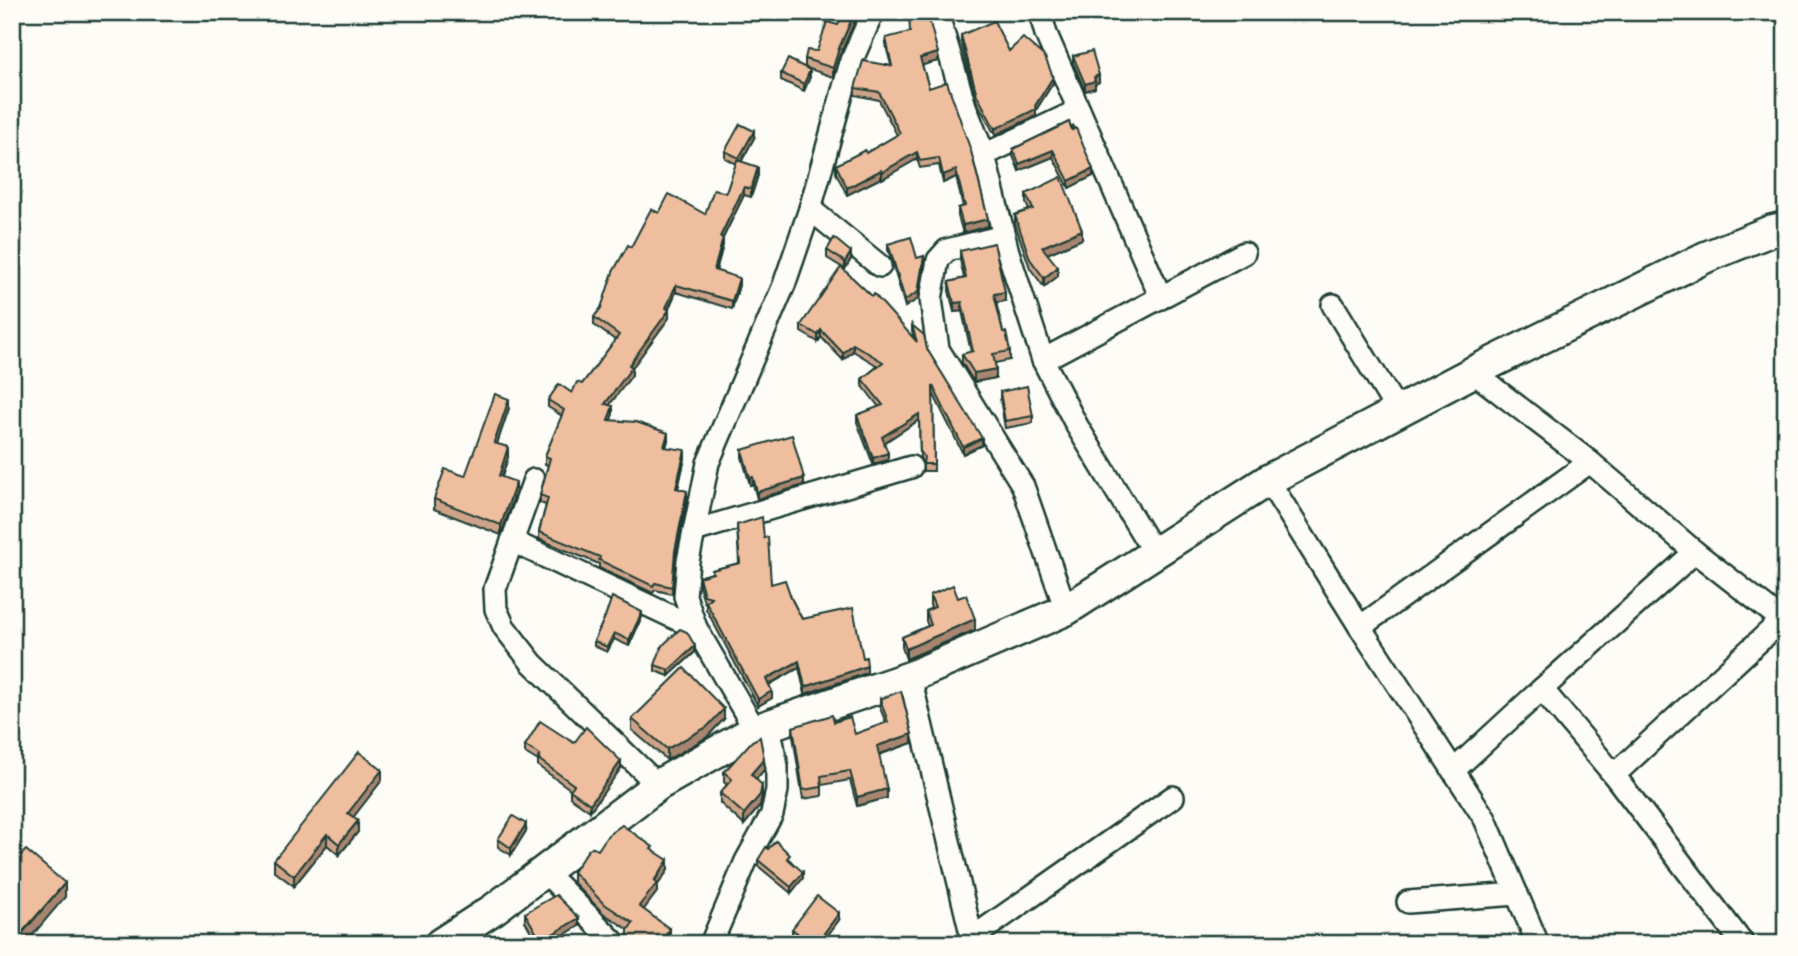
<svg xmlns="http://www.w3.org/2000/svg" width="1798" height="956" viewBox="0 0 1798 956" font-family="Kalam,sans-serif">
<rect width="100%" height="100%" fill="#fdfcf7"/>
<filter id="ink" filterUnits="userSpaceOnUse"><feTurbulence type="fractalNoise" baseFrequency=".0143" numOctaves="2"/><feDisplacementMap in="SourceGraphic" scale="14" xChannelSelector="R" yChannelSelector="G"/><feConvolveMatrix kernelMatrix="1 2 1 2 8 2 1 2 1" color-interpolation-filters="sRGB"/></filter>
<g filter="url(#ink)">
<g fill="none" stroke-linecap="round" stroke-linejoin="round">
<g stroke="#1f3d34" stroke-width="26">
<g id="minor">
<path d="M937 12 965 106 984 155 1008 252 1043 360 1077 426 1154 553"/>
<path d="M1040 12 1046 34 1161 298"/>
<path d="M984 155 1079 110"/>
<path d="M810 209 880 266"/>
<path d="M1004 236 947 250 938 260 931 299 938 349 1023 486 1066 610"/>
<path d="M1333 305 1398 412"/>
<path d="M1043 360 1244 253"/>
<path d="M1473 372 1590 462 1695 552 1782 620 1786 618"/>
<path d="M534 480 495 589 496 609 504 627 532 663 658 785"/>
<path d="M1268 480 1360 627"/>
<path d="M694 531 911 467"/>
<path d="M512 541 696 628"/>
<path d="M1695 552 1542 689 1614 775 1743 944"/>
<path d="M910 677 972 938 976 944"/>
<path d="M755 730 696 628 685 596 688 561 708 463 784 285 810 209 851 62 873 12"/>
<path d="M1453 771 1542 689"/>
<path d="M1614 775 1782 620"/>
<path d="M544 871 616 944"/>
<path d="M1408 902 1517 894"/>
<path d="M972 938 1173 797"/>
<path d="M711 944 746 861 772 814 777 790V767L769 725"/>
<path d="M1538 944 1485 819 1360 627 1590 462"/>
</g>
</g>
<g stroke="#1f3d34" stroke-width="35">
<path id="secondary" d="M440 944 494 909 658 785 755 730 910 677 1066 610 1268 480 1473 372 1706 257 1773 230 1786 227"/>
</g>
<use href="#minor" stroke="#fdfcf7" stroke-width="21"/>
<use href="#secondary" stroke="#fdfcf7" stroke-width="30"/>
</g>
<g fill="#cea389" stroke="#1f3d34" stroke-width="2">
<path d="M961 35 1009 51 1053 83 1036 110V116L995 135 977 102 961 42Z"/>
<path d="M886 38 938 61 922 65 929 88 988 226 963 233 958 216V208L963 207 956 177 943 183 939 165 920 168 917 159 882 179 881 178 847 195 836 173V165L866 153 897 135 879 100 855 95V88L891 65 886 46Z"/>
<path d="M1073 56 1099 82 1095 84V88L1085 91 1073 63Z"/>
<path d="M839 57 833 77 807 68 810 77 804 91 781 80V73L805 67V59Z"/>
<path d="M1069 122 1093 176 1069 188 1053 157 1019 171 1013 156V149Z"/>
<path d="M754 138 741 162 758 175 751 197 744 195 723 238V245L716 271 739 285 732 309 676 292 668 310 669 318 632 368V375L609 405 613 414 610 420 668 440 666 447 685 458 678 489 687 499 675 558 672 594 655 590 653 593 599 568V564L539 539V532L546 505 540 503V495L548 465 545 464V456L562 416 548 407V400L572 393 582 384 615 340 594 325V317L601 308 631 247 659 213 705 214 726 193 736 164 725 158V151Z"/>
<path d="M1026 194 1082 239 1047 254 1058 276 1044 287 1030 268 1015 224V215L1029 210 1026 203Z"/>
<path d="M888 244 924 262 918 299 905 307 892 262 888 250Z"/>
<path d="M827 250 851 259 845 269 827 258Z"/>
<path d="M960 251 1005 301 996 303 1003 332 1010 351V360L995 363 996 378 974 382 962 363V354L971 352 962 311 954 312 949 291V282L964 278 960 260Z"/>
<path d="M801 325 914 339 912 331V325L982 445 963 454 933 393 934 471H923V464L920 458 919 420 884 443 888 460 873 464 857 422V415L879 407 862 385V379L878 366 853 351 843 360 821 337 818 342 801 332Z"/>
<path d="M1000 392 1033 416V423L1005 428 1000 399Z"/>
<path d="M509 408 497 444 508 457 502 477 516 491 501 535 434 509V499L465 476Z"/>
<path d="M742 450 804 485 757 499 753 484 750 485 742 457Z"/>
<path d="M737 525 764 538 771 584 792 600 802 619 867 673 805 694 799 668 769 685 772 698 758 706 706 609V603L704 602 699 585V577L712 573V570L739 563Z"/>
<path d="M930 595 958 598 975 630 906 659 902 647V637L928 626 926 621V611L931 608 930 605Z"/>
<path d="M605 617H642L629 646 614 639 607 652 594 646V641Z"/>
<path d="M695 652 669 676 655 671V665Z"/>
<path d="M880 699 912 743 879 755 887 798 857 806 850 780 822 785V796L803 799 793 736V727L834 722 855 734 886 723 880 708Z"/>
<path d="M632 719H724L707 737 667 760 632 730Z"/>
<path d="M574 743 621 768 590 811 570 797V789L538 766V761L525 753V746Z"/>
<path d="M764 770 756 779 762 795 760 806 744 825 720 803V793L727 785 724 782V772Z"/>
<path d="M382 780 353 817 358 832 339 855 327 845 294 886 274 871V860Z"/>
<path d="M526 831 511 855 498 847V839Z"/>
<path d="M768 849 790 860 803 878 791 893 758 866V860Z"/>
<path d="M598 850 653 851 668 870 657 886V892L643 910 670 938 666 944H628L629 930 603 913 573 882V872Z"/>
<path d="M525 913 579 926 548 944H538L525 921Z"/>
<path d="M839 920 821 944H803L792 936V929Z"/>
</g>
<g fill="#a7856f" stroke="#1f3d34" stroke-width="2">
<path d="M855 12H859L839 57 833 77V68L839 48Z"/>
<path d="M938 53V61L920 66V58Z"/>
<path d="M810 70V77L804 91V84Z"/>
<path d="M1099 75V82L1095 84V88L1085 91V84Z"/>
<path d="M1053 77V83L1036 110V116L995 135V129L1035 106Z"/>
<path d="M754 131V138L739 166V158Z"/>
<path d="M1053 150V157L1019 171V164Z"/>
<path d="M917 152V159L882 179V172Z"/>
<path d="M758 167V175L751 197V189Z"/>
<path d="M1093 169V176L1069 188V181Z"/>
<path d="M881 170V178L847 195V188Z"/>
<path d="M956 170V177L943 183V175Z"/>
<path d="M744 187V195L720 244V237Z"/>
<path d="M988 219V226L963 233V225Z"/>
<path d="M1082 230V239L1042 256V247Z"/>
<path d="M723 238V245L714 278V270Z"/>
<path d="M851 252V259L845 269V262Z"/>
<path d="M924 256V262L918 299 905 307V300Z"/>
<path d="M1058 267V276L1044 287V278Z"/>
<path d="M739 278V285L732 309V301Z"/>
<path d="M676 285V292L666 315 669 310V318L632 368V375L605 411V404L666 308Z"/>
<path d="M1005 292V301L994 303V294Z"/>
<path d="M962 302V311L954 312V303Z"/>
<path d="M821 330V337L818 342V335Z"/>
<path d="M853 344V351L843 360V353Z"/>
<path d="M996 369V378L974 382V373Z"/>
<path d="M509 399V408L494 452V443Z"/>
<path d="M613 406V414L608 428V420Z"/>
<path d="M919 414V420L882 444V437Z"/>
<path d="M668 433V440L664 454V447Z"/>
<path d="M982 438V445L963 454V447Z"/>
<path d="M508 447V457L499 485V476Z"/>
<path d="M685 450V458L676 496V488Z"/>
<path d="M888 453V460L873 464V458Z"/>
<path d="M753 477V484L750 485V478Z"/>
<path d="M804 478V485L757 499V492Z"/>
<path d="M516 482V491L501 535V525Z"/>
<path d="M687 491V499L675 558 672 594 675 551Z"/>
<path d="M642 612V617L629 646V640Z"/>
<path d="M975 619V630L906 659V649Z"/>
<path d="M614 633V639L607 652V647Z"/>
<path d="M695 646V652L669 676V670Z"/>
<path d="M799 661V668L766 686V679Z"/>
<path d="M867 666V673L805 694V687Z"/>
<path d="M772 691V698L758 706V699Z"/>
<path d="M724 709V719L707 737 667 760V749Z"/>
<path d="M912 734V743L877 755V746Z"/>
<path d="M764 759V770L751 785V774Z"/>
<path d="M621 761V768L590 811V804Z"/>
<path d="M382 770V780L348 824V813Z"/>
<path d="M762 785V795L760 806 744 825V814Z"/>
<path d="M887 789V798L857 806V797Z"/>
<path d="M358 821V832L339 855V844Z"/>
<path d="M526 824V831L511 855V848Z"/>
<path d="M327 834V845L294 886V876Z"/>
<path d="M668 860V870L657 886V892L639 916V906Z"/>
<path d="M803 872V878L791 893V887Z"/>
<path d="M65 883V897L25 944H13Z"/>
<path d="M839 913V920L821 944H816Z"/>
<path d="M579 918V926L548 944H541V941Z"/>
<path d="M670 929V938L666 944H659Z"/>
</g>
<g fill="#efbe9f" stroke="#1f3d34" stroke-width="2">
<path d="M844 12H855L839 48 833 68 805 59 807 50 817 51 827 22 838 25Z"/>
<path d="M909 12H927L938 53 920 58 929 88 947 82 971 151 988 219 963 225 958 208 965 206 956 170 943 175 939 158 920 161 917 152 882 172 881 170 847 188 836 165 865 150 866 153 900 133 879 92 855 88 863 61 892 66 886 38 910 32Z"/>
<path d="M994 21 1009 51 1023 38 1045 57 1053 77 1035 106 1036 109 995 129 977 95 961 35Z"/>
<path d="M1092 51 1099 75 1094 77 1095 81 1085 84 1073 56Z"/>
<path d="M788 59 810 70 804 84 781 73Z"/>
<path d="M1069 122 1072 130 1076 128 1093 169 1069 181 1053 150 1019 164 1013 149Z"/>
<path d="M740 124 754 131 739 158 725 151Z"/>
<path d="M737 160 758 167 751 189 744 187 720 237 723 238 714 270 739 278 732 301 676 285 666 308 669 310 629 365 632 367 605 404 613 406 608 420 636 422 668 433 664 447 685 450 676 488 687 491 675 551 672 587 655 583 653 586 599 560 600 557 539 532 548 498 540 495 550 458 545 456 564 410 548 400 559 384 572 393 577 382 582 384 619 335 594 317 601 308 613 272 628 245 631 247 651 209 659 213 669 194 705 214 714 189 726 193Z"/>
<path d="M1061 177 1082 230 1042 247 1058 267 1044 278 1030 259 1015 215 1033 209 1026 194Z"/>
<path d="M911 237 917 258 924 256 918 292 905 300 892 256 888 244Z"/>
<path d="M834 238 851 252 845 262 827 250Z"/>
<path d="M994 243 1005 292 994 294 1003 332H1006L1010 351 993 354 996 369 974 373 962 354 973 351 962 302 954 303 949 282 966 278 960 251Z"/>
<path d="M841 267 872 296 874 294 917 342 912 325 924 335 927 349 982 438 963 447 933 386 934 464H923L924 457 920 451 919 414 882 437 888 453 873 458 857 415 883 405 862 379 883 362 853 344 843 353 821 330 818 335 801 325Z"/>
<path d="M1027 386 1033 416 1005 421 1000 392Z"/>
<path d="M495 394 509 399 494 443 508 447 499 476 516 482 501 525 434 499 445 469 465 476Z"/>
<path d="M792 435 804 478 757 492 753 477 750 478 742 450Z"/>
<path d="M762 517 764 538 768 537 771 584 785 580 792 600 802 619 853 608 863 658 866 657 867 666 805 687 799 661 766 679 772 691 758 699 706 602 711 597 704 595 699 577 713 573 712 570 740 563 737 525Z"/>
<path d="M953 585 958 598 966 595 975 619 906 649 902 637 931 625 926 611 935 607 930 595Z"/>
<path d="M612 597 642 612 629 640 614 633 607 647 594 641 605 617Z"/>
<path d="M680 629 687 632 695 646 669 670 655 665 662 646Z"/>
<path d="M684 668 724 709 707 727 667 749 632 719Z"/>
<path d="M901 691 912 734 877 746 887 789 857 797 850 771 821 776 822 787 803 790 793 727 832 715 834 722 850 717 855 734 888 722 880 699Z"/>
<path d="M540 721 574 743 586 727 621 761 590 804 570 790 574 785 538 759 540 755 525 746Z"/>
<path d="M760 737 764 759 751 774 762 785 760 795 744 814 720 793 732 779 724 772 752 741Z"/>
<path d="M359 752 382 770 348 813 358 821 339 844 327 834 294 876 274 860Z"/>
<path d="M513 816 526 824 511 848 498 839Z"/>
<path d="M622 825 653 847 651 849 668 860 654 881 657 883 639 906 670 929 659 944H634L628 939V930L633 923 603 903 573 872 588 850 593 847 598 850 608 835Z"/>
<path d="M776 841 790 855 787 858 803 872 791 887 758 860 766 847 768 849Z"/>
<path d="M26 850 65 883 12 944V851L19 857Z"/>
<path d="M556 895 579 918 541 941 525 913Z"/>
<path d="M817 896 839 913 816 944H812L792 929Z"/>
</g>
</g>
<rect width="1798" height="956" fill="none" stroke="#fdfcf7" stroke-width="42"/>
<rect x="21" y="21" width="1756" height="914" fill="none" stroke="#1f3d34" stroke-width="2.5" filter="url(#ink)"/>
</svg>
